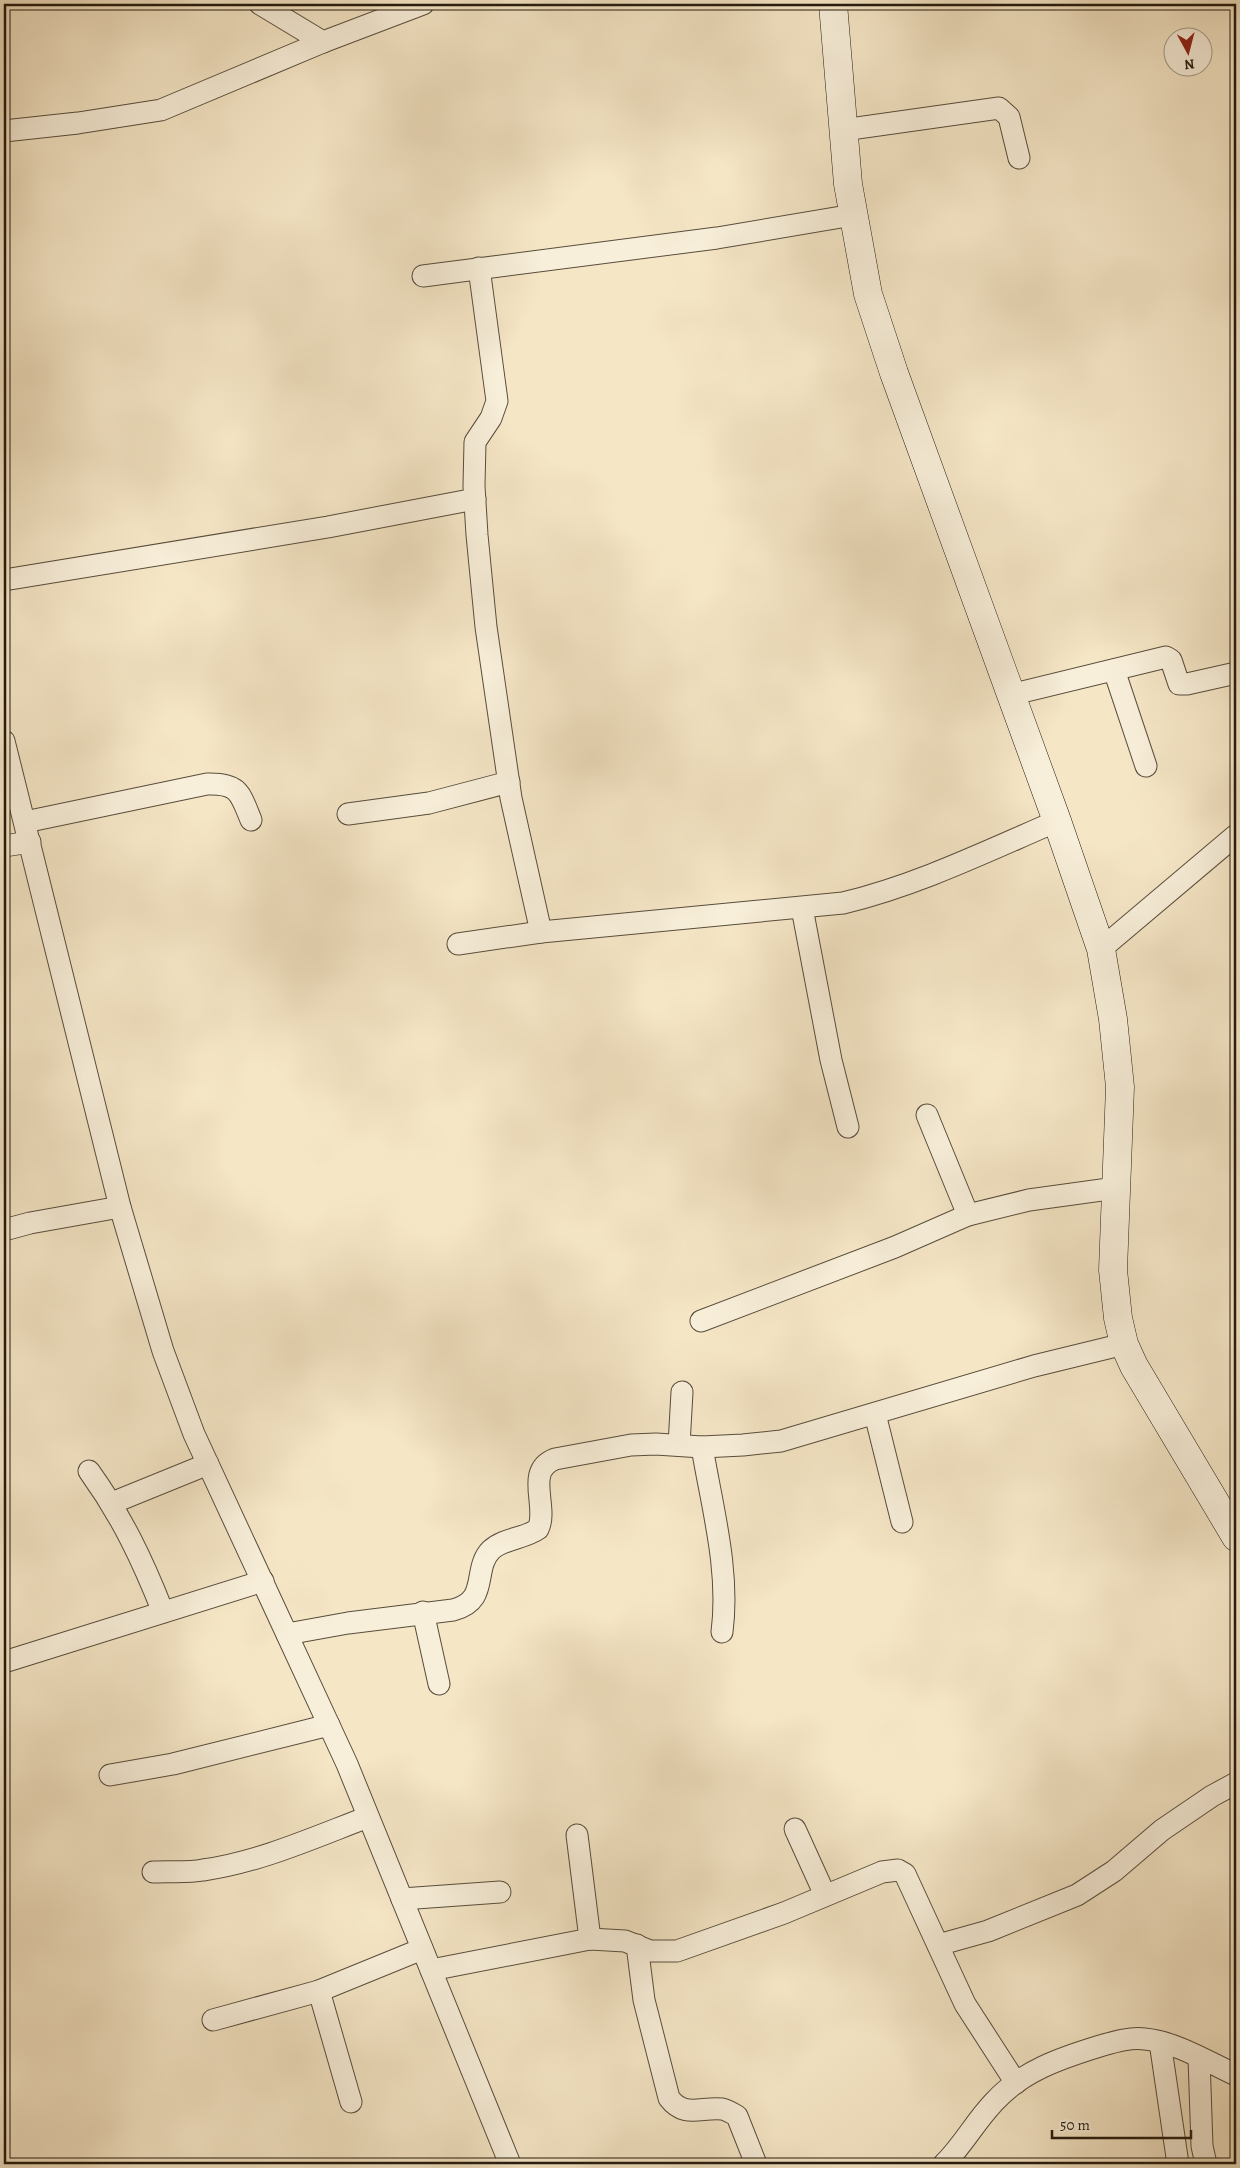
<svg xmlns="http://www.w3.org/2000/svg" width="1240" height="2168" viewBox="0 0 1240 2168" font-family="Alegreya,serif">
<rect width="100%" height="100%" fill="#f5e6c6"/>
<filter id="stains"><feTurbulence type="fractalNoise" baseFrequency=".004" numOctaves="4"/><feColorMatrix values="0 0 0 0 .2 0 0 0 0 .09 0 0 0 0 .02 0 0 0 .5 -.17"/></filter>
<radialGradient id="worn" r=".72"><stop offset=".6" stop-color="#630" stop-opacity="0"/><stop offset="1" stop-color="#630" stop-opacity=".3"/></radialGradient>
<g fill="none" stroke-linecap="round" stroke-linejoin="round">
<g stroke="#584d3c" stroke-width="23">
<g id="minor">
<path d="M260 4 323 42"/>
<path d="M843 130 999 108 1009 117 1019 158"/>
<path d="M4 131 78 123 161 110 323 42 423 4"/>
<path d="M479 268 497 401 491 418 475 442 474 486 477 535 486 627 511 798 541 932"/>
<path d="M423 276 717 238 853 215"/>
<path d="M4 580 328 527 475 499"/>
<path d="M1114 670 1146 766"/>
<path d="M1010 695 1166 657 1171 660 1179 684H1187L1236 673"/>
<path d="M4 741 120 1207 163 1351 194 1434 347 1764 510 2164"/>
<path d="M348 814 429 803 509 782"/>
<path d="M25 822 207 784C239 783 240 793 251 820"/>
<path d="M4 846 30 842"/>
<path d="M802 908 831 1060 848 1127"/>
<path d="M458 944 541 932 843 903C918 885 987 851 1057 821"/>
<path d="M1101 949 1236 835"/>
<path d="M927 1115 968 1215"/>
<path d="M4 1230 30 1223 120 1207"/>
<path d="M701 1321 895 1247 968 1215 1029 1200 1116 1188"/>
<path d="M875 1414 902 1522"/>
<path d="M679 1445 682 1392"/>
<path d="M702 1447C712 1507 730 1570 722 1632"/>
<path d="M89 1471C122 1517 142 1559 163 1612"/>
<path d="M112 1503 208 1464"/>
<path d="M423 1612 439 1684"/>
<path d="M287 1634 348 1623 453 1610C490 1601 472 1569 491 1550 504 1538 524 1539 538 1529 549 1507 524 1471 555 1459L631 1445 656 1444 702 1447 743 1445 781 1441 1034 1366 1124 1344"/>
<path d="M4 1662 263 1581"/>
<path d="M110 1775 173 1764 329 1725"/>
<path d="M795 1829 825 1895"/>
<path d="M577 1835 590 1939"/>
<path d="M153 1872C170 1871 187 1873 203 1870 260 1862 315 1837 368 1817"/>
<path d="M402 1899 500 1892"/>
<path d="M637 1945 644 2000 669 2098C684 2118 700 2107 722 2109 727 2110 732 2113 737 2116L756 2164"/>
<path d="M938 1945 988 1931 1077 1895 1114 1871 1162 1830 1212 1796 1236 1783"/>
<path d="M431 1970 590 1939 625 1941 650 1951H677L784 1913 882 1872 898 1870 905 1874 965 2004 1016 2083"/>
<path d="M319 1991 351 2102"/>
<path d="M213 2020 319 1991 422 1949"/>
<path d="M1160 2042 1178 2164"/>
<path d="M1199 2058 1202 2146 1206 2164"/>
<path d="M944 2164C963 2145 975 2122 994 2102 1022 2071 1061 2058 1100 2046 1114 2042 1130 2037 1145 2039 1176 2042 1208 2062 1236 2075"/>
</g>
</g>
<g stroke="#241a0e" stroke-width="29">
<path id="secondary" d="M833 4 848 184 868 294 894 373 1057 821 1101 949 1113 1019 1120 1087 1113 1270 1118 1318 1124 1344 1134 1366 1236 1537"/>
</g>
<use href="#minor" stroke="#f8efda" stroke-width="21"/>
<use href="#secondary" stroke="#f8efda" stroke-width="28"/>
</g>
<rect width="1240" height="2168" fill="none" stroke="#f5e6c6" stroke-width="20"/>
<rect x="5" y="5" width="1230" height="2158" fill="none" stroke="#241a0e" stroke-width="2.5"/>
<rect x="10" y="10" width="1220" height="2148" fill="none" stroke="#241a0e"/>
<g transform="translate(1188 52) rotate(173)"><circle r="24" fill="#f8efda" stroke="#a39a88"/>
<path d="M0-4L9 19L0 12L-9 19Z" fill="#8f2418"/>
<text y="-8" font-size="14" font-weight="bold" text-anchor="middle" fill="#241a0e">N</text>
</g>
<path d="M1052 2130v8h139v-8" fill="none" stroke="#241a0e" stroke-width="2.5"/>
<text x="1060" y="2130" font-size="15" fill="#241a0e" stroke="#f8efda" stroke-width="4" paint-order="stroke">50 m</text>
<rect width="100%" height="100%" filter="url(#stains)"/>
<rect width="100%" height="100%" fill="url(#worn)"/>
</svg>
